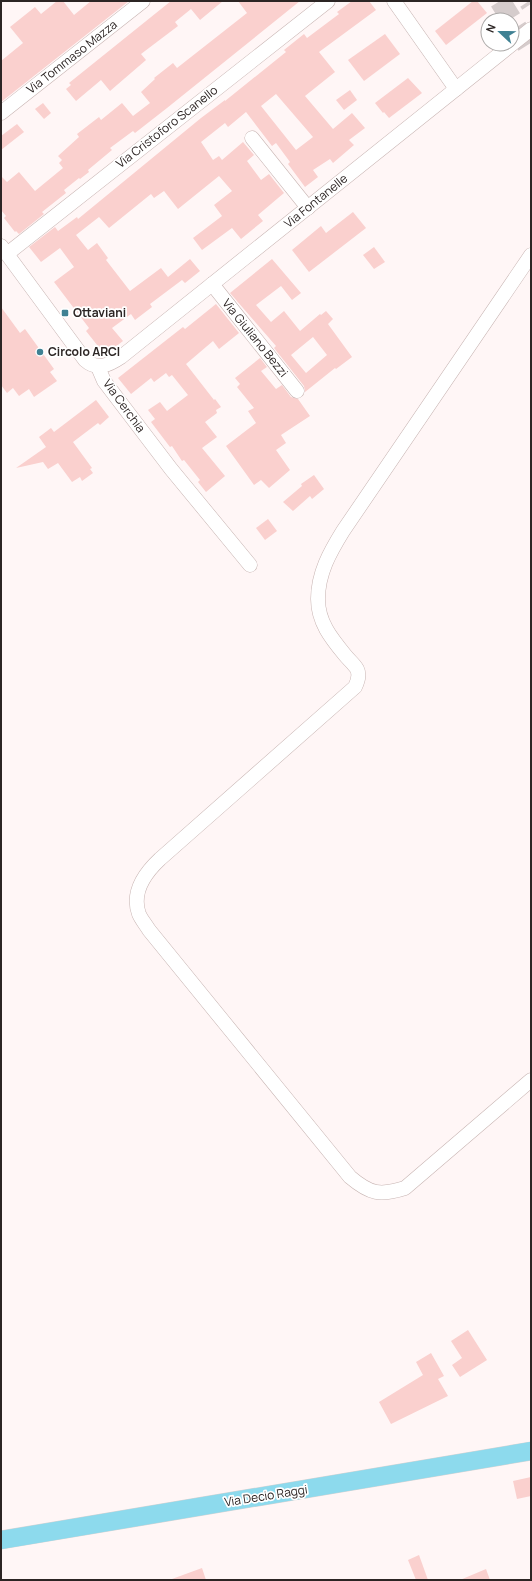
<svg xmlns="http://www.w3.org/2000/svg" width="532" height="1581" viewBox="0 0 532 1581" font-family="Manrope,sans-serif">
<rect width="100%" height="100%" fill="#fff6f6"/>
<g fill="#fad0ce" fill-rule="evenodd">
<path d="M57 1H63L74 15 91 1H129L1 102V61L23 43 10 27 35 7 41 14Z"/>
<path d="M171 1H223L200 20 191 9 175 22 178 26 141 54 146 60 110 91 101 80 76 101 66 89 71 85 69 83Z"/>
<path d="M238 1H300L167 108 135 133 133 131 110 148 112 150 88 170 89 172 80 179 79 178 64 190 66 193 42 212 44 214 19 234 16 231 15 232 4 218 6 216 1 210V176L7 182 19 172 35 191 63 168 59 163 62 160 58 156 79 137 77 134 99 117 101 120 122 103 133 116 150 103 141 92 155 79 154 78 173 63 177 68 247 13Z"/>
<path d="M352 1H369L376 10 319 52 335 72 305 96 333 129 352 113 365 128 349 140 354 145 333 163 330 159 313 170 318 177 305 187 288 164 290 162 276 143 272 146 246 112 228 127 225 123 201 142 213 160 219 156 222 160 243 142 254 155 247 161 261 180 269 174 284 193 258 215 263 221 241 239 232 228 202 250 193 238 222 216 214 205 232 191 219 176 178 209 164 191 154 198 151 194 109 228 99 217 76 235 88 250 97 243 108 258 106 260 130 291 161 268 168 277 190 259 200 271 185 283 182 280 150 304 152 307 135 320 131 314 112 328 123 341 105 355 86 331 89 328 54 282 74 267 60 248 41 262 29 247 55 227 58 231 77 217 78 219 201 118 225 100V101L286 52 284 50 304 34 307 38 339 14 337 12ZM276 94 313 137 296 150 261 106Z"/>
<path d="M473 1H477L487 13 446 45 435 31Z"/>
<path d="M385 34 400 54 364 81 348 60Z"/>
<path d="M408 78 422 93 389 118 384 112 383 113 375 103Z"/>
<path d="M350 90 357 100 344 110 336 100Z"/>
<path d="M43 103 51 113 44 119 35 109Z"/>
<path d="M17 124 24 132 1 150V136Z"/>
<path d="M353 212 366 228 309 272 292 250 321 226 326 233Z"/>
<path d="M374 247 385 262 374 269 363 255Z"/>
<path d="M272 259 301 293 292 300 281 286 256 305 271 322 284 311 300 331 320 314 321 315 326 311 333 319 328 324 352 357 336 369 335 368 305 392 304 386 274 348 276 346 230 293ZM313 337 327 355 306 373 291 355Z"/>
<path d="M216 304 239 333 219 349 213 341 186 364 214 400 215 399 221 407 216 410 217 413 205 422 217 437 202 448 225 476 206 492 198 482 200 480 184 460 182 461 172 446 170 447 151 422 155 419 148 410 160 402 167 411 188 395 172 375 169 377 166 373 154 382 151 378 131 394 118 378 183 327 185 329Z"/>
<path d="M1 307 20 333 25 329 54 369 50 372 57 381 34 397 29 389 19 396 13 388 7 393 1 385Z"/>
<path d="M260 358 267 367 261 371 276 389 282 385 291 397 298 399 310 416 281 435 286 443 276 450 290 470 269 488 261 480 254 485 226 446 256 423 248 411 254 408 237 387 240 384 235 378Z"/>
<path d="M96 400 109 417 100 425 98 423 73 442 92 468 90 469 93 473 82 481 80 477 72 482 58 463 48 469 43 462 16 468 46 447 39 437 51 428 54 432Z"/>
<path d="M314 475 324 489 312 499 310 496 293 511 283 502 302 486 301 484Z"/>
<path d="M268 519 277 531 265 540 256 528Z"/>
<path d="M468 1330 487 1360 460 1377 452 1365 462 1358 451 1341Z"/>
<path d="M431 1353 444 1376 438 1379 448 1396 391 1424 379 1402 423 1375 416 1362Z"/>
<path d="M531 1477V1496L517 1499 513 1481Z"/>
<path d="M419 1555 428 1580H416L408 1560Z"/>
<path d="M202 1568 206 1580H173L172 1579Z"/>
<path d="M486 1569 490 1580H460Z"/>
</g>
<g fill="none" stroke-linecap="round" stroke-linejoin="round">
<g stroke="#d5cccc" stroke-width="21" stroke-dasharray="21 10" stroke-linecap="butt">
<path d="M500 1 531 51"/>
<path d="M529 1 531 4"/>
</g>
<g stroke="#c7b4b2" stroke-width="15">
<g id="minor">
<path d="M394 1 456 89"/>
<path d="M1 113 143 1"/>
<path d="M252 138 308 208"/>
<path d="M1 246 85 360C97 371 109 365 121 357L531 29"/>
<path d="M7 254 328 1"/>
<path d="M531 255 343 531C330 552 318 573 318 599 318 622 331 638 345 655 349 660 354 664 357 669 360 675 358 681 355 687L160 859C145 873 131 892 139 914 141 919 146 925 149 930L350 1177C370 1194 380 1196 405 1188L531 1080"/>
<path d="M212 284 297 391"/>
<path d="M98 367 104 381 171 469 250 565"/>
</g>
</g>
<g stroke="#d5d3d3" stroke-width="19">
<path id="major" d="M1 1540 531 1451"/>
</g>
<use href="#minor" stroke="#fff" stroke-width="14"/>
<use href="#major" stroke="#8ddaed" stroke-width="18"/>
</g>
<g fill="#3f8193" stroke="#fff" stroke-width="1.5">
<rect x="61" y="309" width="8" height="8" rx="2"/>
<circle cx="40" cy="352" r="4"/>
</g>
<g text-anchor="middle" stroke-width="3.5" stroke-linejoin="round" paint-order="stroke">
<g font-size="12" fill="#2c2524" stroke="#fff">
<text transform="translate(72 57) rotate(-38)" y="4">Via Tommaso Mazza</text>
<text transform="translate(167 127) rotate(-38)" y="4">Via Cristoforo Scanello</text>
<text transform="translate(316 201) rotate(-39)" y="4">Via Fontanelle</text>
<text transform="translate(255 338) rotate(51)" y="4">Via Giuliano Bezzi</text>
<text transform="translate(124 406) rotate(54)" y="4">Via Cerchia</text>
<text transform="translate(266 1496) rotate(-9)" y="4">Via Decio Raggi</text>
</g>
<g font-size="12" font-weight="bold" fill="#2c2524" stroke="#fff" text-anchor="start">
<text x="73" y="317">Ottaviani</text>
<text x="48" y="356">Circolo ARCI</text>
</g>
</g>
<rect width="532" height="1581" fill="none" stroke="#2c2524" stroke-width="4"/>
<g transform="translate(500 32) rotate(292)"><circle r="19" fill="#ffffff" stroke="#aba8a7"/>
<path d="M0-3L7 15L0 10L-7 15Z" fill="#3f8193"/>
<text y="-6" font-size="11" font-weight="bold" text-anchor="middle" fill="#2c2524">N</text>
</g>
</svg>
